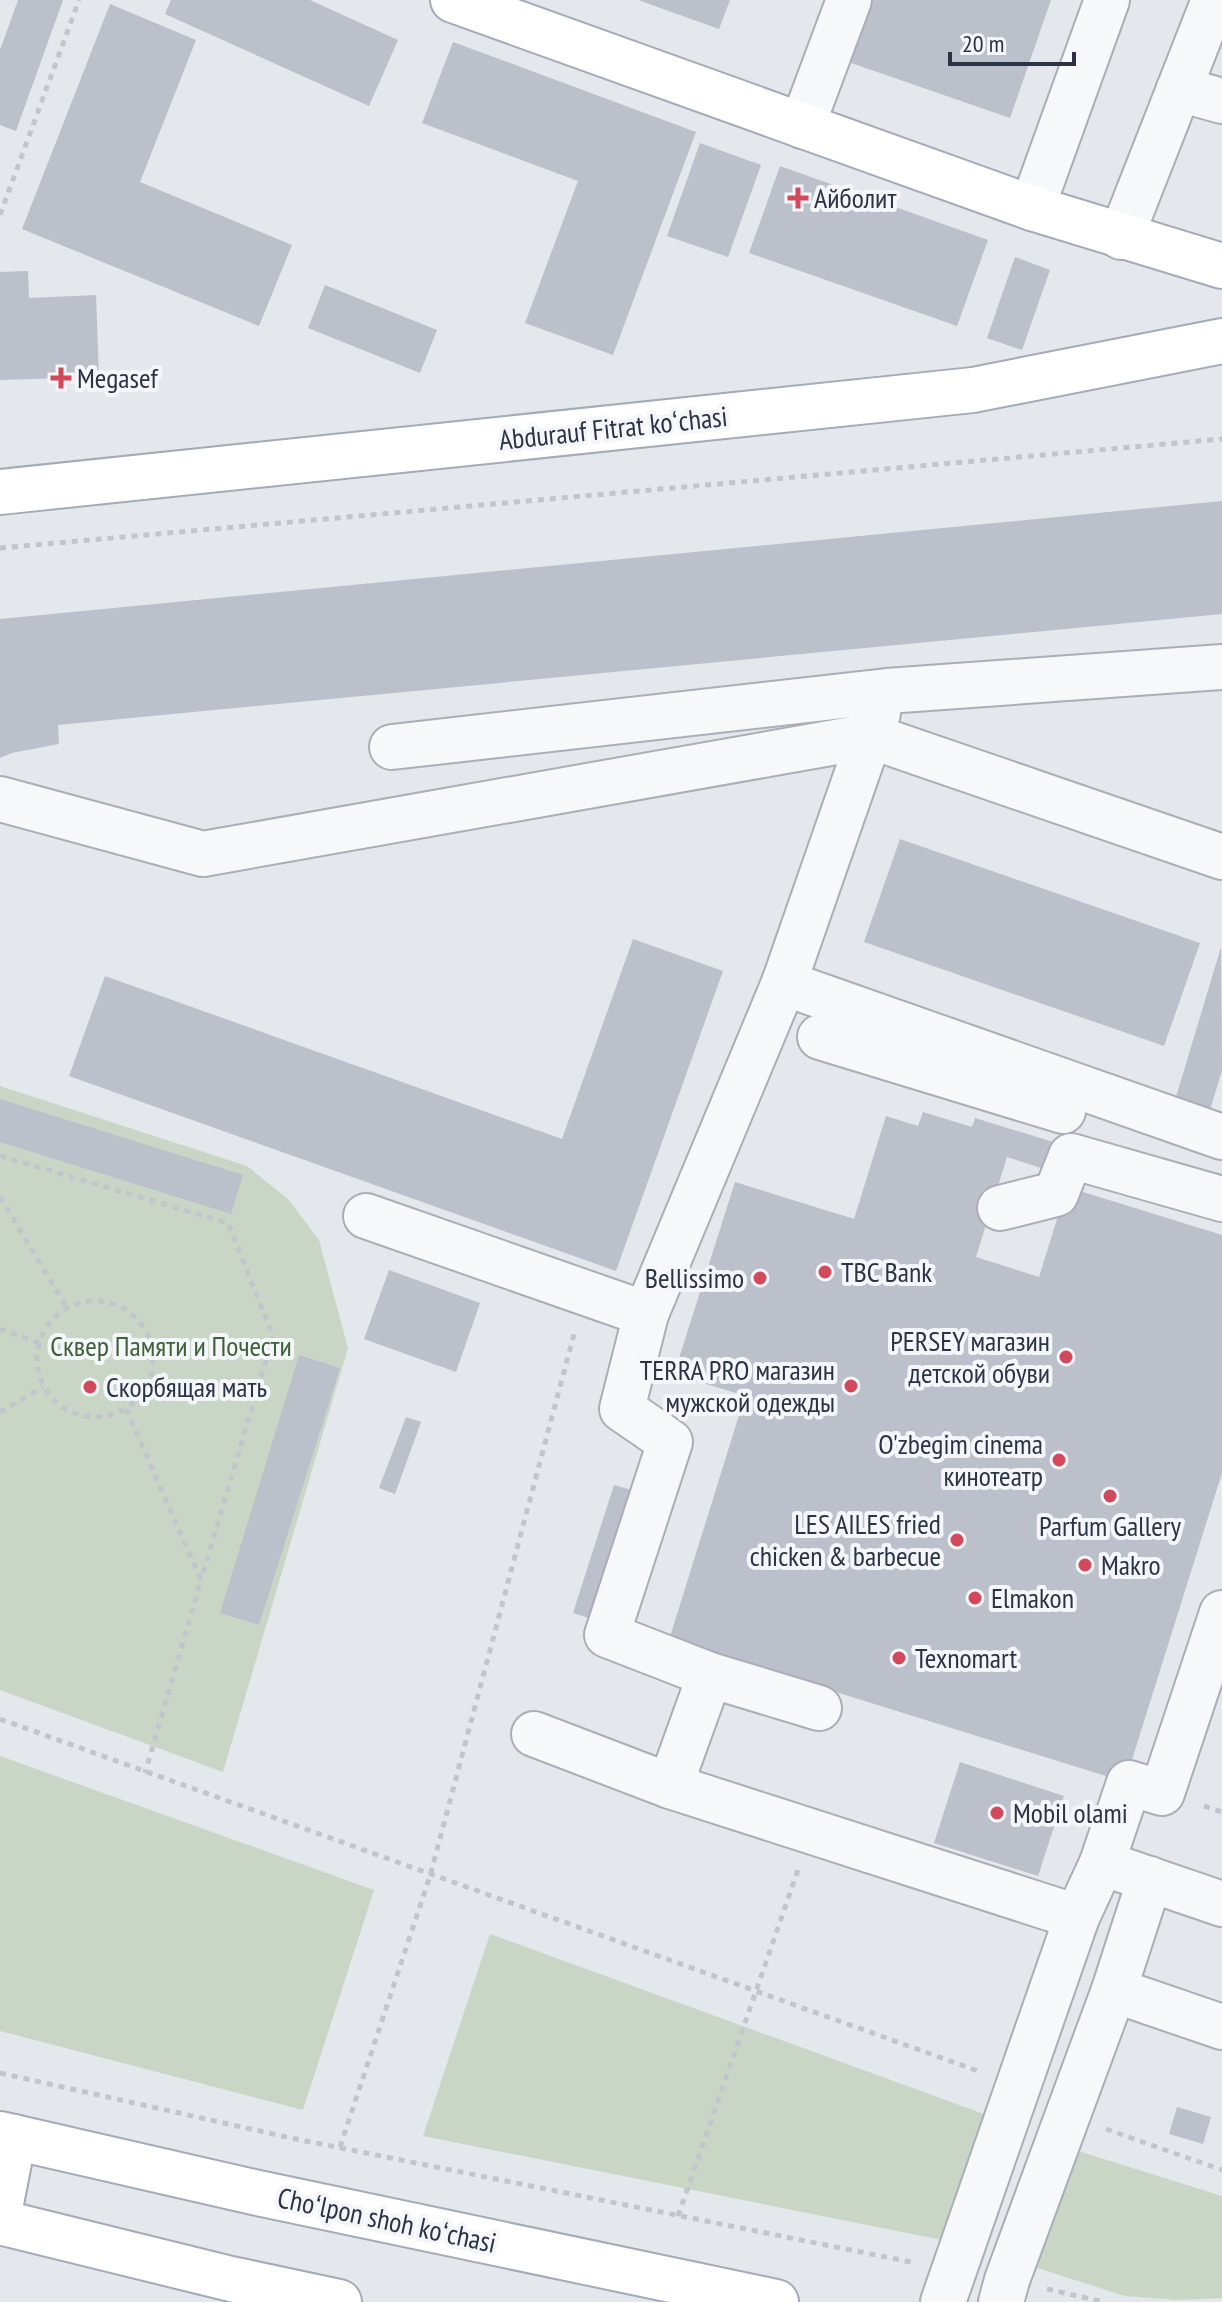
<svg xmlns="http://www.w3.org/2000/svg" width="1222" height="2302" viewBox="0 0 1222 2302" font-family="'PT Sans Narrow',sans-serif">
<rect width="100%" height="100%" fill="#e4e7ec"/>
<g fill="#c9d6c5">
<path d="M0 1086 247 1166 288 1199 319 1240 348 1348 223 1772 0 1690Z"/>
<path d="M0 1756 374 1890 303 2110 0 2031Z"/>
<path d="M490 1934 984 2114 942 2240 423 2136Z"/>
<path d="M1075 2150 1222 2196V2298L1177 2300 1125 2296 1034 2267Z"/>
</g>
<g fill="#bbc0ca">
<path d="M18 0H63L16 131 0 125V50Z"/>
<path d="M171 0H310L398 40 369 106 165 14Z"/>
<path d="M638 0H730L719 29Z"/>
<path d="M854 0H1051L1010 118 834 57Z"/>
<path d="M110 4 196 40 140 182 292 245 259 326 22 229Z"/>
<path d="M453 42 696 132 613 355 525 323 578 181 422 123Z"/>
<path d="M700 143 761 165 728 257 667 236Z"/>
<path d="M780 166 988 240 957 326 749 253Z"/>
<path d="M1015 257 1050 270 1022 350 987 338Z"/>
<path d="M28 271 29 298 96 295 99 377 0 380V272Z"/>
<path d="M325 285 437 330 420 373 308 328Z"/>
<path d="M1222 501V614L58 725 59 744 12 753 0 758V619Z"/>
<path d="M900 839 1200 943 1164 1046 864 942Z"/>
<path d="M633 939 723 971 616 1271 69 1076 105 976 562 1139Z"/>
<path d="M1221 947 1222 1070 1208 1117 1173 1107Z"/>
<path d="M0 1099 243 1175 231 1214 0 1142Z"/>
<path d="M923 1112 972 1127 975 1118 1066 1146 1057 1173 1007 1157 976 1257 1039 1277 1067 1187 1222 1235V1473L1125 1782 669 1640 745 1396 674 1374 735 1182 854 1219 886 1116 918 1126Z"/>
<path d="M389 1270 480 1303 456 1372 364 1339Z"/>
<path d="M299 1355 340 1368 259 1625 220 1613Z"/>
<path d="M406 1417 421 1422 395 1494 379 1488Z"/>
<path d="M614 1485 635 1491 595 1620 573 1613Z"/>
<path d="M960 1762 1064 1796 1038 1876 934 1843Z"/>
<path d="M1177 2107 1211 2117 1203 2144 1169 2134Z"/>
</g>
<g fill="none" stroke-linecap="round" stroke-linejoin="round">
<g stroke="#a9aeb7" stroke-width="48">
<g id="minor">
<path d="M1179 89 1222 101"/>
<path d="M802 126 849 0"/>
<path d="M1032 208 1107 0"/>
<path d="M1121 237 1214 0"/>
<path d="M878 713 784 983 1222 1137"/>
<path d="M392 747 887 691 1222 667"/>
<path d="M0 799 203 854 870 736 1222 857"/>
<path d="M820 1037 1063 1111"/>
<path d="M1000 1208 1056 1194 1071 1156 1222 1199"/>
<path d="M366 1216 646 1314 784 983"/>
<path d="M646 1314 622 1409 670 1442 607 1635 710 1675 670 1786"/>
<path d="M710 1675 819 1708"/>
<path d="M534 1734 670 1786 1077 1917"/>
<path d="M1102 1863 1129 1783 1162 1793 1222 1613"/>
<path d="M1150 1879 1114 1990 1222 2027"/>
<path d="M943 2302 1077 1917 1102 1863 1222 1904"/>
<path d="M1001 2302 1007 2280 1114 1990"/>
</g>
</g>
<g stroke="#a3abb8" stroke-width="48">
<g id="major">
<path d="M453 0 1032 208 1222 266"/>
<path d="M0 492 973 390 1222 341"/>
<path d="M0 2134 258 2193 776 2302"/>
<path d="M0 2208 14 2137"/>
<path d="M0 2222 231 2279 339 2302"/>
</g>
</g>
<g stroke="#c2c5cb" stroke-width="5" stroke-dasharray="6 6" stroke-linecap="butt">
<path d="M0 215 79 0"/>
<path d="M0 548 1222 439"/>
<path d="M0 1156 228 1223 273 1336 201 1580"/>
<path d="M0 1197 67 1308"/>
<circle cx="95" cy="1359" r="58"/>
<path d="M0 1329 39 1343"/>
<path d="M126 1409 201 1580 145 1773"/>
<path d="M0 1412 43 1387"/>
<path d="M0 1719 978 2071"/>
<path d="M1204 1806 1222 1812"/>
<path d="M0 2073 291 2138 911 2262"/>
<path d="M1106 2129 1222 2170"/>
<path d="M340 2147 430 1876 574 1334"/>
<path d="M678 2216 798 1870"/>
<path d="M1047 2289 1104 2302"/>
</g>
<use href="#minor" stroke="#f7f8fa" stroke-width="44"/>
<use href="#major" stroke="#fff" stroke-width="44"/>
</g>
<g fill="#d1495b" stroke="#f4f6f9" stroke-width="3">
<path d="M794 186h8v8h8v8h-8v8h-8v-8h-8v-8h8z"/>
<path d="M57 366h8v8h8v8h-8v8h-8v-8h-8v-8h8z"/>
<circle cx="825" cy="1272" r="8"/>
<circle cx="760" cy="1278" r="8"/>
<circle cx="1066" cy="1357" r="8"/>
<circle cx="851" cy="1386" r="8"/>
<circle cx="90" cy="1387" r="8"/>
<circle cx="1059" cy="1460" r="8"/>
<circle cx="1110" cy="1496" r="8"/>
<circle cx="957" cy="1540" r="8"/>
<circle cx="1085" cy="1565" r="8"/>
<circle cx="975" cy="1598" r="8"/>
<circle cx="899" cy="1658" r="8"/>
<circle cx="997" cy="1813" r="8"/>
</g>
<g text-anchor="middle" stroke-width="8" stroke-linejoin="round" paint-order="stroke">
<g font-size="28" fill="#2b3445" stroke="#f4f6f9" text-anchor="start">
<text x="814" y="208">Айболит</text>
<text x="77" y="388">Megasef</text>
<text x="841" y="1282">TBC Bank</text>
<text x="744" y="1288" text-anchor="end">Bellissimo</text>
<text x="1050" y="1351" text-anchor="end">PERSEY магазин<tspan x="1050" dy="32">детской обуви</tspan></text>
<text x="835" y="1380" text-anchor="end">TERRA PRO магазин<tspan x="835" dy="32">мужской одежды</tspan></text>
<text x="106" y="1397">Скорбящая мать</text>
<text x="1043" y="1454" text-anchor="end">O'zbegim cinema<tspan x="1043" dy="32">кинотеатр</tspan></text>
<text x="941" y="1534" text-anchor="end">LES AILES fried<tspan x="941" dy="32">chicken &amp; barbecue</tspan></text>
<text x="1110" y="1536" text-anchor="middle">Parfum Gallery</text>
<text x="1101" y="1575">Makro</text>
<text x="991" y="1608">Elmakon</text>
<text x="915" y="1668">Texnomart</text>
<text x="1013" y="1823">Mobil olami</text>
</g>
<g font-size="28" fill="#2b3445" stroke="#f4f6f9">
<text transform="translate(613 428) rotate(-6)" y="10">Abdurauf Fitrat koʻchasi</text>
<text transform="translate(387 2220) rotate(12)" y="10">Choʻlpon shoh koʻchasi</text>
</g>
<g font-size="28" fill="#3f6138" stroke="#f4f6f9">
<text x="171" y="1356">Сквер Памяти и Почести</text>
</g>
</g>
<path d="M950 52v12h124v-12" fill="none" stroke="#2b3445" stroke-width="4"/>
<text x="962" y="52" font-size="24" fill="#2b3445" stroke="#f4f6f9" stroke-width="6" paint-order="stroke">20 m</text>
</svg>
